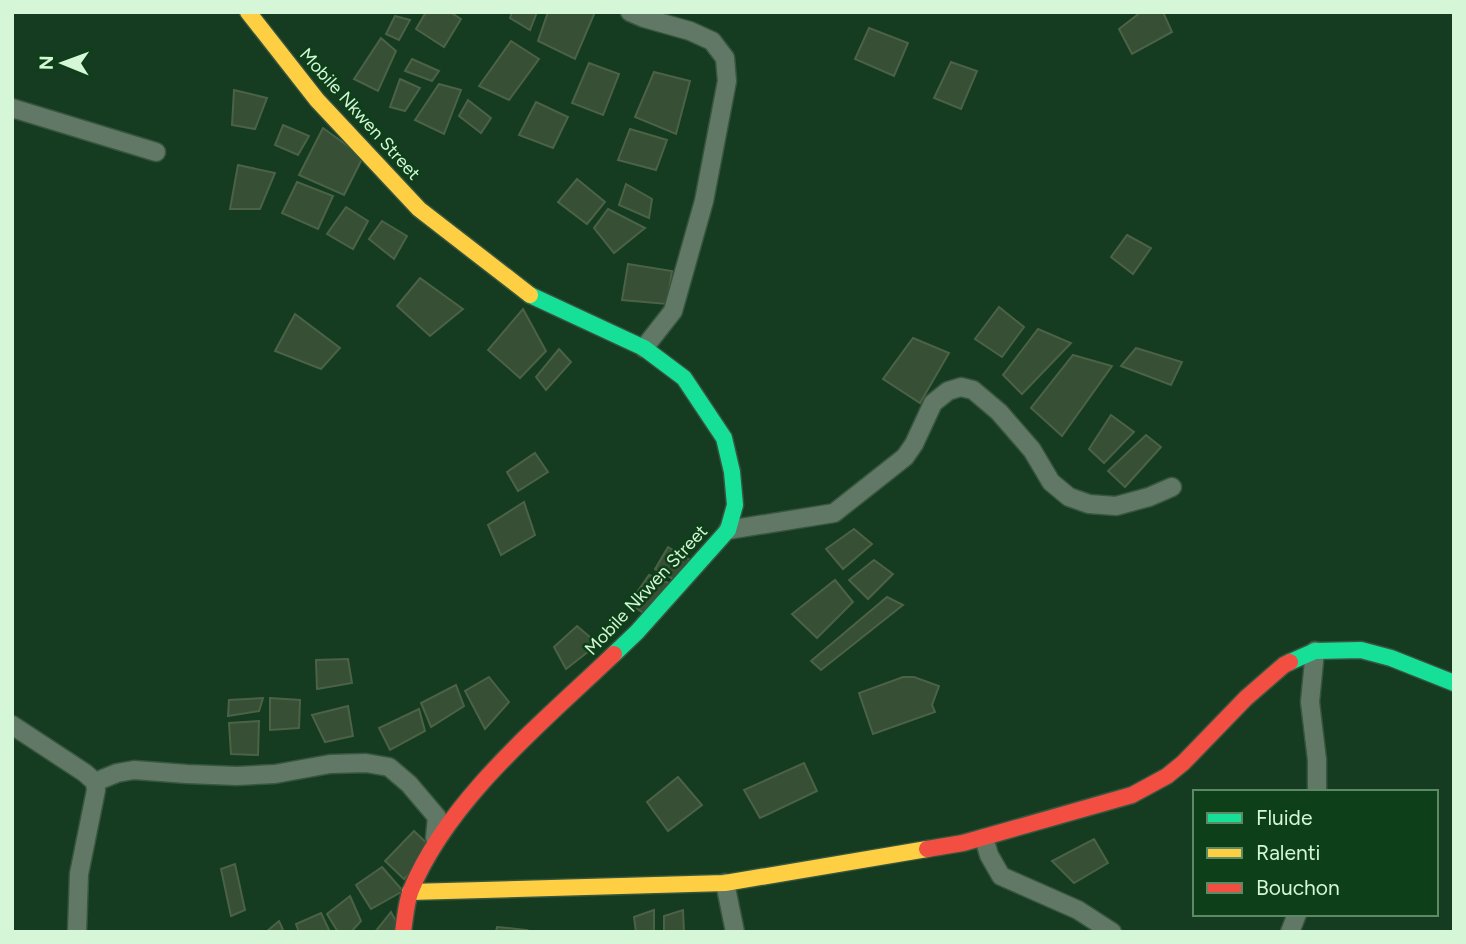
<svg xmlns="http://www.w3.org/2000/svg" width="1466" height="944" viewBox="0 0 1466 944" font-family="Figtree,sans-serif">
<rect width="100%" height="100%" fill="#153c20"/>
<g fill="#374f34" stroke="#4b6247" stroke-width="2">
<path d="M426 12H450L461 19 444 47 416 29Z"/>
<path d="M512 12H537L530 30 510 18Z"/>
<path d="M548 12H595L575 59 538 41Z"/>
<path d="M1141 12H1163L1172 32 1132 54 1119 29Z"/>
<path d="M395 16 410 20 399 40 386 34Z"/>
<path d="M869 28 908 43 894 76 855 59Z"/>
<path d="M381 38 396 51 378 91 354 79Z"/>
<path d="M511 41 539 59 509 100 479 86Z"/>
<path d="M412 59 439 71 432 81 405 71Z"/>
<path d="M951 62 977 71 961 109 934 98Z"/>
<path d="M589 63 619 74 603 115 572 103Z"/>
<path d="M654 72 690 81 676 134 635 117Z"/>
<path d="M400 79 420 88 405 111 390 107Z"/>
<path d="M439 84 461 90 444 134 415 120Z"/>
<path d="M234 90 267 98 255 129 232 125Z"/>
<path d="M468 100 491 118 481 133 459 116Z"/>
<path d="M536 102 568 117 553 148 519 135Z"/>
<path d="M283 125 309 136 298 155 275 145Z"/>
<path d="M323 128 363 157 344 195 299 175Z"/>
<path d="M630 129 667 140 656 170 618 160Z"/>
<path d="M238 165 275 173 260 209H230Z"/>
<path d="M577 179 605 202 587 224 558 202Z"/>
<path d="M297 182 333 196 318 229 282 213Z"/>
<path d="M626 184 652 199 649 218 619 205Z"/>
<path d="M346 207 368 221 353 249 327 234Z"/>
<path d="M608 209 645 228 614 253 594 228Z"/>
<path d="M382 221 407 236 394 259 369 239Z"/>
<path d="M1127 235 1151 248 1133 274 1111 257Z"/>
<path d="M628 264 672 271 667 304 622 300Z"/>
<path d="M420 278 463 309 430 336 397 306Z"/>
<path d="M999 307 1024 327 1002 357 975 339Z"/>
<path d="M523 309 546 351 520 378 488 350Z"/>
<path d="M295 314 340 348 321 369 275 351Z"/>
<path d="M1038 329 1071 343 1022 394 1003 375Z"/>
<path d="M913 338 949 353 920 403 883 379Z"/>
<path d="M1136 348 1182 362 1171 385 1121 366Z"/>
<path d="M559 349 571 362 546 390 536 377Z"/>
<path d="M1073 355 1112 366 1062 436 1031 408Z"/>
<path d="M1111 415 1134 432 1104 463 1089 449Z"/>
<path d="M1146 435 1161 447 1125 487 1108 471Z"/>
<path d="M535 453 548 472 518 491 507 472Z"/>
<path d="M524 502 535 535 501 555 488 525Z"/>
<path d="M854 529 872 544 843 569 826 549Z"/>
<path d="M668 547 695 563 684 585 655 569Z"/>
<path d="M874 560 893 574 868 599 849 580Z"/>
<path d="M649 575 676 586 657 621 629 604Z"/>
<path d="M835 580 853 602 817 638 792 614Z"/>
<path d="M887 597 903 605 821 670 811 661Z"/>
<path d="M577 626 598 644 566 669 554 647Z"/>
<path d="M348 659 352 683 317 689 316 660Z"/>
<path d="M489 677 509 702 485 729 465 691Z"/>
<path d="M903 677H914L939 686 932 705 935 712 873 734 859 693Z"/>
<path d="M456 685 464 706 431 727 421 703Z"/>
<path d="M263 698 259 711 228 716 229 700Z"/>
<path d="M270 698 300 700 299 728 270 730Z"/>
<path d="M348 706 353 736 325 742 312 715Z"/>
<path d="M419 709 425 731 390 750 379 728Z"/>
<path d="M259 721 258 755 231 754 229 723Z"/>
<path d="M804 763 817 791 760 818 744 790Z"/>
<path d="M678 777 702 805 668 831 647 802Z"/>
<path d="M414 831 434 850 404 879 385 861Z"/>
<path d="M1094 839 1108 863 1074 883 1052 861Z"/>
<path d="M235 864 245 910 231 916 221 869Z"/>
<path d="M382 867 403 891 371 909 356 885Z"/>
<path d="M350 896 361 921 351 932H338L327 914Z"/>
<path d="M654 910V932H636L634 917Z"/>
<path d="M683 910 684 932H664V916Z"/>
<path d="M391 912 402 932H375Z"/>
<path d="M321 913 330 932H299L296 924Z"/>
<path d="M279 921 284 932H266Z"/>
<path d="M497 927 527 930 526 932H496Z"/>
</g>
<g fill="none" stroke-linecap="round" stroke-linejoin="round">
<g stroke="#37563f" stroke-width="21">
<g id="street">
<path d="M630 12 644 18 690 31 712 41 725 58 727 81 704 201 673 311 644 348"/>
<path d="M12 108 156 152"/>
<path d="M728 530 834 513 905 457 914 444 933 403 948 391 961 387 973 390 999 412 1032 450 1051 482 1069 497 1089 504 1116 506 1149 497 1172 487"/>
<path d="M1315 651 1310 702 1317 760V792"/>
<path d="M12 725 85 773 95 782 96 790 79 874 77 932"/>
<path d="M95 782 117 773 134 770 187 774 237 776 275 774 330 764 366 763 389 767 409 784 437 817 435 838"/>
<path d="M984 838 989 855 1001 876 1078 910 1112 932"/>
<path d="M725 883 735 932"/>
<path d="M1290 932 1297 914"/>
</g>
</g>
<g stroke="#37563f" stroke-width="19">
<g id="fast">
<path d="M530 295 644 348 684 378 724 438 732 472 735 505 728 530 637 632 614 654"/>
<path d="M1290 662 1315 651 1361 650 1391 658 1454 683"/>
</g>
</g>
<g stroke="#37563f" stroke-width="19">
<g id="slow">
<path d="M248 12 317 100 419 209 530 295"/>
<path d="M410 892 725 883 927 849"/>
</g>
</g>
<g stroke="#37563f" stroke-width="19">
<g id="jam">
<path d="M927 849 963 843 1132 795 1167 776 1183 763 1246 698 1284 665 1290 662"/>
<path d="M403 932C405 919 406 902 411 890 449 798 543 722 614 654"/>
</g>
</g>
<use href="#street" stroke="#627866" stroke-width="18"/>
<use href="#fast" stroke="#16e098" stroke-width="16"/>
<use href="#slow" stroke="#ffcf43" stroke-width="16"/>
<use href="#jam" stroke="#f24e42" stroke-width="16"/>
</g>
<g text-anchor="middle" stroke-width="5" stroke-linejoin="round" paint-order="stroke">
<g font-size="18" fill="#d5f6d7" stroke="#0d4018">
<text transform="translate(360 114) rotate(48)" y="6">Mobile Nkwen Street</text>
<text transform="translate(646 590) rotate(-47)" y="6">Mobile Nkwen Street</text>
</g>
</g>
<rect width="1466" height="944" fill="none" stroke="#d5f6d7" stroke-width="28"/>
<rect x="1193" y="790" width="245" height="126" fill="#0d4018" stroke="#5d8964" stroke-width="2"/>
<rect x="1207" y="813" width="35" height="10" fill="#16e098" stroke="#5d8964" stroke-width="2"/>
<text x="1256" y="825" font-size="21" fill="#d5f6d7">Fluide</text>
<rect x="1207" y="848" width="35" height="10" fill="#ffcf43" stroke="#5d8964" stroke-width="2"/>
<text x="1256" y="860" font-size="21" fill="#d5f6d7">Ralenti</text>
<rect x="1207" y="883" width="35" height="10" fill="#f24e42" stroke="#5d8964" stroke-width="2"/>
<text x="1256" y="895" font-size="21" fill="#d5f6d7">Bouchon</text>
<g transform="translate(63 63) rotate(271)" stroke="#0d4018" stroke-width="5" paint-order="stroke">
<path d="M0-5L12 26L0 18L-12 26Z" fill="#d5f6d7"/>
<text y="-10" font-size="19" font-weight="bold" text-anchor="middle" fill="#d5f6d7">N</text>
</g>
</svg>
